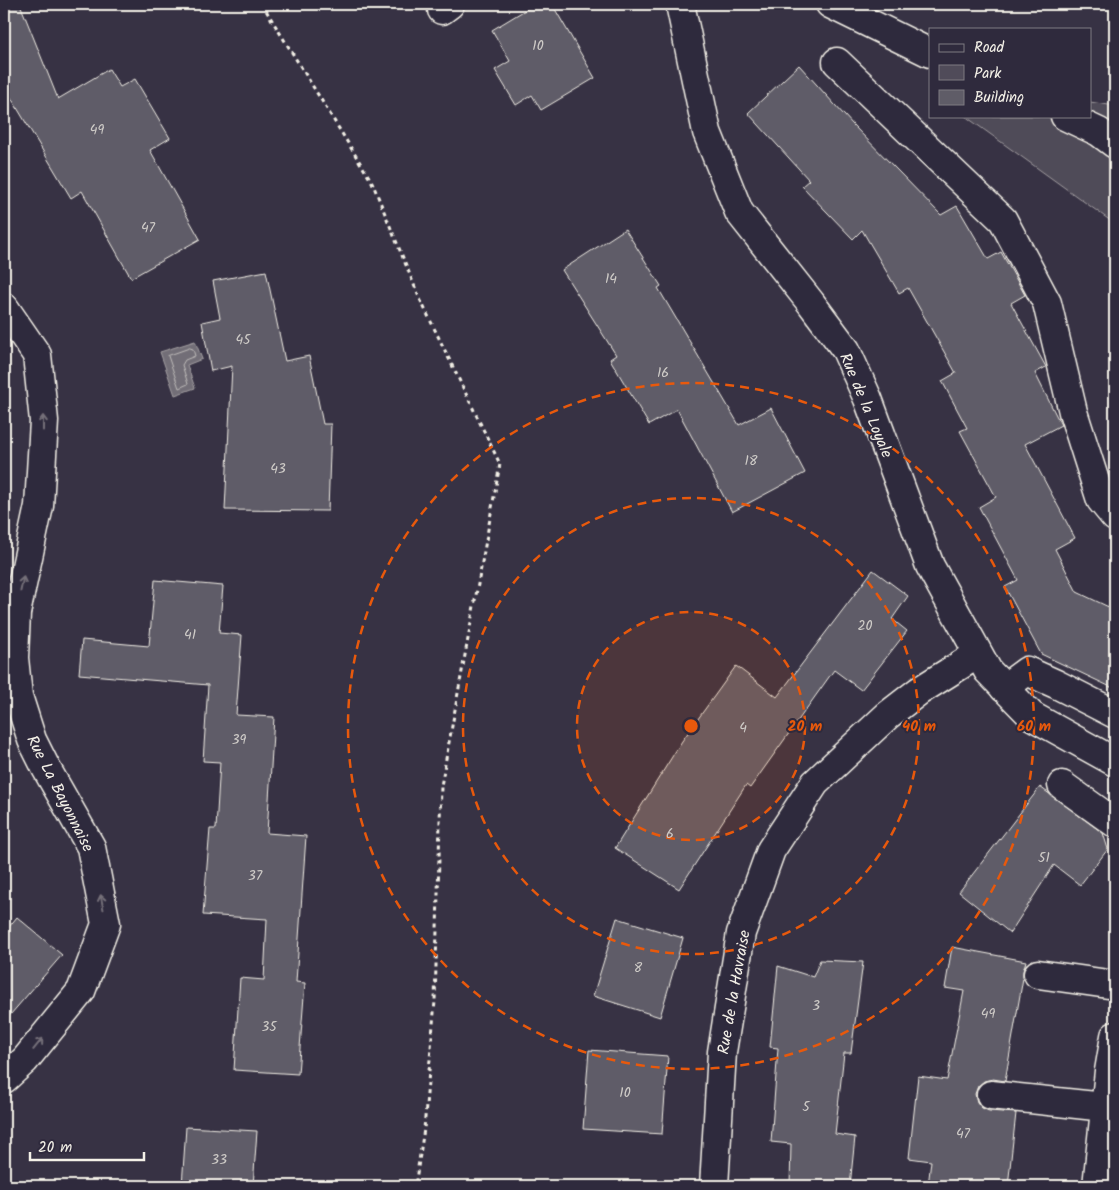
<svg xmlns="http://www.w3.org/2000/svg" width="1119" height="1190" viewBox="0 0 1119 1190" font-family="Kalam,sans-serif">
<rect width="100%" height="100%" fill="#373244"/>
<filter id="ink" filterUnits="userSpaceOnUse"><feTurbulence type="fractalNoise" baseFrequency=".02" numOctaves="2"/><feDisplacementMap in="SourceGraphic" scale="10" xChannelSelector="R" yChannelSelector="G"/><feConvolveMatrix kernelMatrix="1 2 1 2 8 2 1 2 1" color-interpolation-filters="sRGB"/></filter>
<g filter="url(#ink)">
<path fill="#504b59" stroke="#a29ea0" d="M1090 102 1115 106V224L965 116H1090Z"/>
<path fill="#726e77" stroke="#a6a2a4" d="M195 341 202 359 187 365 195 388 175 395 160 352Z"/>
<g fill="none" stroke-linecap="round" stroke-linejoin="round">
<path stroke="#c0bdbb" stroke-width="1" d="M190 348 193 349 195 356 185 360 182 365 188 384 179 388 168 356Z"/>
</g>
<g fill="#5f5c67" stroke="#f4f1e8">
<path d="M4 4H20L58 99 109 69 120 87 135 79 170 138 150 150 200 239 131 278 82 191 71 198 4 86Z"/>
<path d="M535 4H552L595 78 541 110 532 95 516 105 495 70 510 61 492 30Z"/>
<path d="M799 65 853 125 941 215 957 206 988 259 1001 252 1025 295 1011 303 1046 367 1035 373 1061 425 1025 444 1075 538 1055 549 1077 592 1115 610V689L1041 654 1005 587 1018 580 979 507 996 497 960 431 967 428 942 381 956 373 908 288 899 293 862 230 853 239 802 186 809 180 748 113Z"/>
<path d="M625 229 661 286 658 288 739 425 771 408 805 473 732 512 677 409 649 425 610 359 616 355 562 270Z"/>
<path d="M266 271 285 361 309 356 323 424H331L328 511 225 510 232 366 211 371 202 322 220 318 213 281Z"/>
<path d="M873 570 908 596 892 619 907 631 861 690 834 670 750 788 746 785 679 889 615 848 682 741 736 666 777 697Z"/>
<path d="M155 580 223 586 219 633 242 635 236 715 274 717 267 833 306 836 296 982 305 983 298 1074 234 1070 240 978 264 980 267 919 203 915 210 829H216L220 762 203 761 208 685 79 674 82 640 149 646Z"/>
<path d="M1040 787 1103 833 1108 849 1080 885 1054 865 1010 933 959 892Z"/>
<path d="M17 917 62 955 4 1022V933Z"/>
<path d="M617 918 683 938 660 1017 593 996Z"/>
<path d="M952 947 1026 961 1023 971V978L1005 1081 993 1079 984 1081 978 1086 975 1094 977 1102 982 1108 989 1111 1016 1113 1008 1186H928L931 1161 909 1158 918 1076 947 1080 964 991 945 988Z"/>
<path d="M820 960 863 962 851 1053H844L835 1134 855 1137 850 1186H790L791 1144 771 1142 778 1048 770 1047 778 966 813 977Z"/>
<path d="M589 1050 668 1056 662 1134 583 1129Z"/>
<path d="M186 1127 257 1131 253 1186H182Z"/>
</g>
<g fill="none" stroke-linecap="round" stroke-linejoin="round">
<g stroke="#f4f1e8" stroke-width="31">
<g id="minor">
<path d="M680 4 707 132 739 212 811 303 846 350 868 399 930 566 988 671 1032 716 1115 762"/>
<path d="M830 4 930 53"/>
<path d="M442 10 450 4"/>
<path d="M837 62 1003 220 1047 303 1073 412 1101 500 1115 517"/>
<path d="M1065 116 1099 132 1115 144"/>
<path d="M4 307 37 355 44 421 39 506 16 613 14 658 18 696 32 740 46 768 91 847 106 924 81 991 25 1060 4 1079"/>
<path d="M1004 688 1027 671 1056 684 1115 714"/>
<path d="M1062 785 1115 823"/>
<path d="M1038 974 1115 985"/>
<path d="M991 1095 1105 1107"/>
<path d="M714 1186 722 1052 741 933 771 850 815 783 888 715 919 691 978 654"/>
<path d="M1097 1186 1109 1071 1115 1036"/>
</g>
</g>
<path stroke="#f4f1e8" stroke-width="3" stroke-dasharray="4 4" stroke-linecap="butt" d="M262 4 372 182 419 297 500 464 441 786 435 1001 424 1129 415 1186"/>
<use href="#minor" stroke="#2f2a3d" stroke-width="28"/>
</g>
<defs><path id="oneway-shaft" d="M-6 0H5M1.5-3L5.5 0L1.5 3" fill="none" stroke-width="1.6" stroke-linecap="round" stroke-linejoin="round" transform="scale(1.25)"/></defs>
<g stroke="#747079">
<use href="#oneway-shaft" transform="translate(43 423) rotate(-90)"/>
<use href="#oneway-shaft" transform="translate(22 584) rotate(-78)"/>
<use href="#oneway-shaft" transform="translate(102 902) rotate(-101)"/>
<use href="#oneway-shaft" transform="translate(38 1044) rotate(-51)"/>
</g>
</g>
<circle cx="691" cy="726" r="114" fill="#e8590c" fill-opacity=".12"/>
<g fill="none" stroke="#e8590c" stroke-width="2.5" stroke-dasharray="9 6">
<circle cx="691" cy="726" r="114"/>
<circle cx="691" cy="726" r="228"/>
<circle cx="691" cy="726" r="343"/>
</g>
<g text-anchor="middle" stroke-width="4" stroke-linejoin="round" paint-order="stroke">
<g font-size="14" fill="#cfccc8">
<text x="538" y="50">10</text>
<text x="97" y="134">49</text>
<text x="148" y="232">47</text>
<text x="611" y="283">14</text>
<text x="243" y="344">45</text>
<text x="663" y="377">16</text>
<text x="751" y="465">18</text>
<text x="278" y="473">43</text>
<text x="865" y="630">20</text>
<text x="190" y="639">41</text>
<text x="743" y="732">4</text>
<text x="239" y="744">39</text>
<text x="670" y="838">6</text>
<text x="1044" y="862">51</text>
<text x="255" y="880">37</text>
<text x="638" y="972">8</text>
<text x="816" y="1010">3</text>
<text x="988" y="1018">49</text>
<text x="269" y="1031">35</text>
<text x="625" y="1097">10</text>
<text x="806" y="1111">5</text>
<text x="963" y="1138">47</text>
<text x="219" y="1164">33</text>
</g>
<g font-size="16" fill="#f4f1e8" stroke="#2f2a3d">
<text transform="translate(867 405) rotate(67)" y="6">Rue de la Loyale</text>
<text transform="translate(61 793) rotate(63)" y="6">Rue La Bayonnaise</text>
<text transform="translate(733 992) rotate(-80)" y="6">Rue de la Havraise</text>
</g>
</g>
<circle cx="691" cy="726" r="8" fill="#e8590c" stroke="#2f2a3d" stroke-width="2.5"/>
<g font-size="15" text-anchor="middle" font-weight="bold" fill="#e8590c" stroke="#2f2a3d" stroke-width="4" stroke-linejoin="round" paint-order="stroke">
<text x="805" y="731">20 m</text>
<text x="919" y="731">40 m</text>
<text x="1034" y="731">60 m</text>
</g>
<rect width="1119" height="1190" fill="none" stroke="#2f2a3d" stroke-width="20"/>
<rect x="10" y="10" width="1099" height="1170" fill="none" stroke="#f4f1e8" stroke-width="2" filter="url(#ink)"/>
<rect x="929" y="28" width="162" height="90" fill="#2f2a3d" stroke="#7e7a81"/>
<rect x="939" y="44" width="25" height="8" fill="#2f2a3d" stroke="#7e7a81"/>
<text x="974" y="52" font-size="15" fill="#f4f1e8">Road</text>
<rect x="939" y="65" width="25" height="15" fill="#504b59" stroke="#7e7a81"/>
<text x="974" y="78" font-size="15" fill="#f4f1e8">Park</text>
<rect x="939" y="90" width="25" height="15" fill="#5f5c67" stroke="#7e7a81"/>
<text x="974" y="102" font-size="15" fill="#f4f1e8">Building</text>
<path d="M30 1152v8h114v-8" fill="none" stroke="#f4f1e8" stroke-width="2.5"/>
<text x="38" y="1152" font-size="15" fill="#f4f1e8" stroke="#2f2a3d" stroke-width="4" paint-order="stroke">20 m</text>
</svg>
